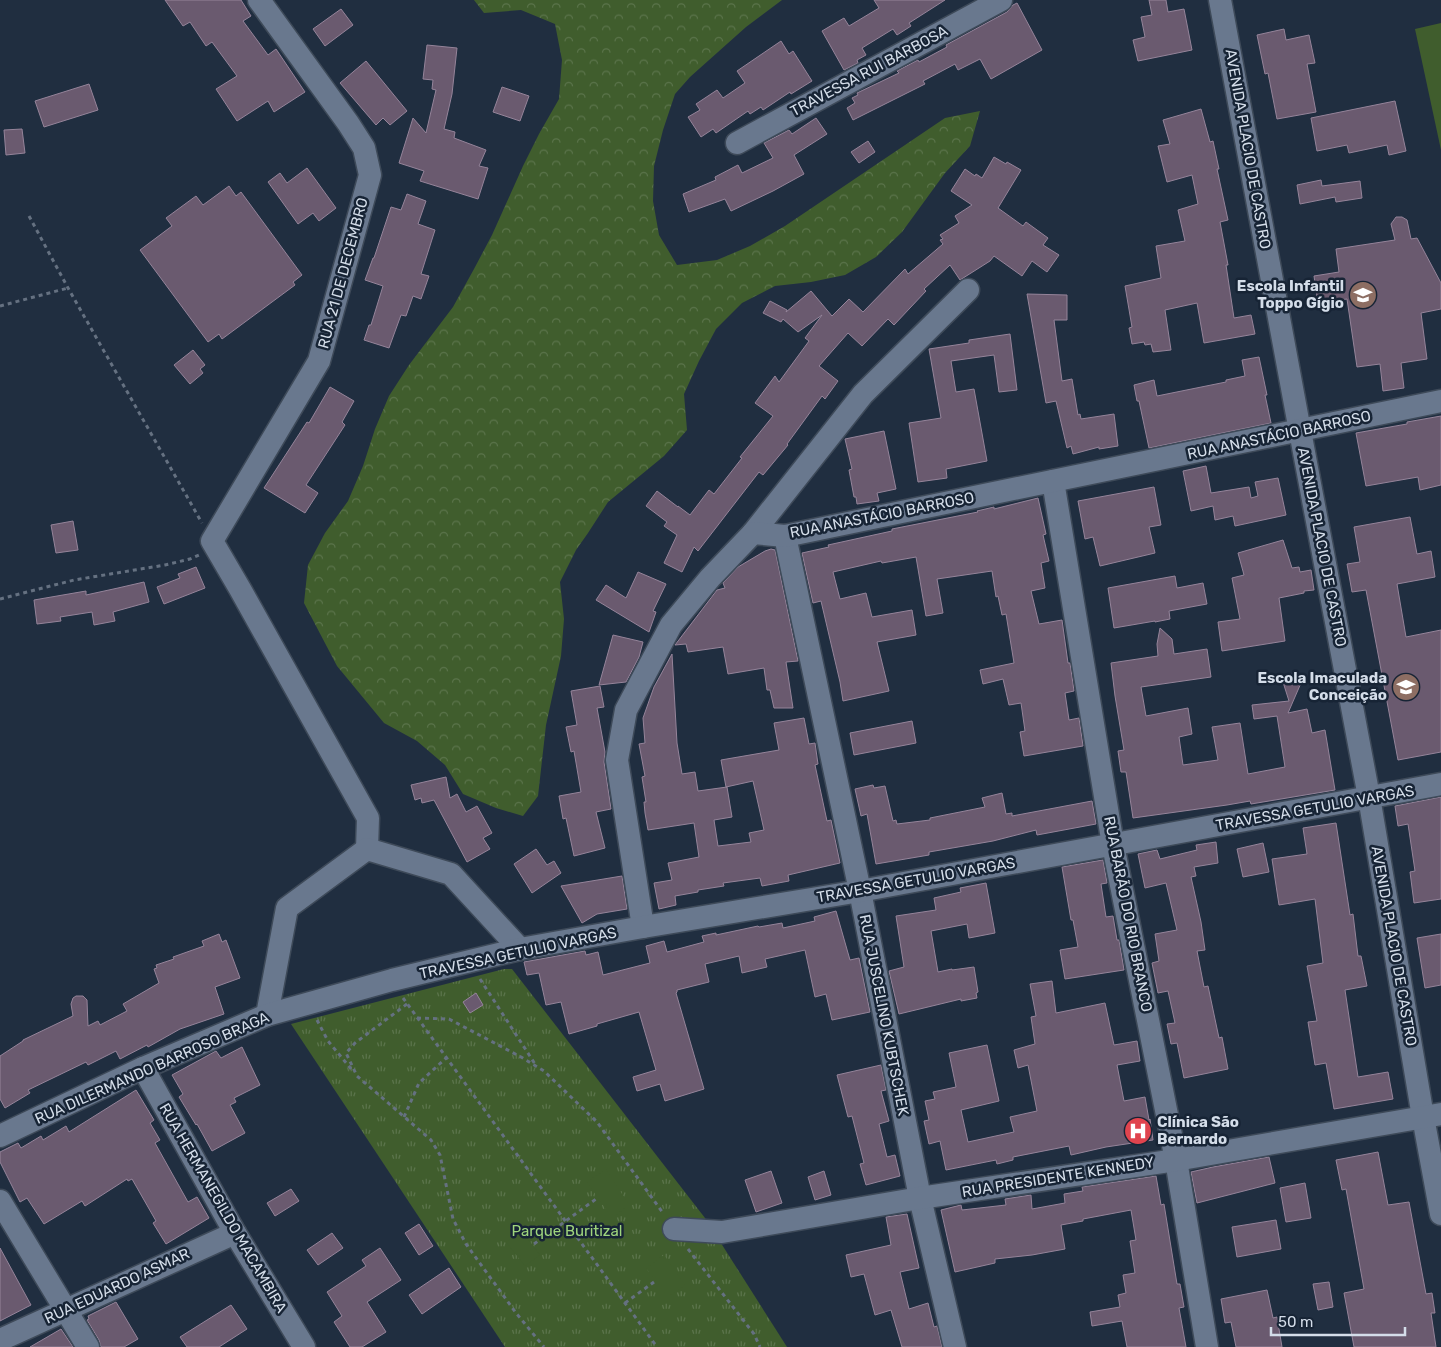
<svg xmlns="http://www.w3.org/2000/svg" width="1441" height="1347" viewBox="0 0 1441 1347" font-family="Rubik,sans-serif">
<defs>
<pattern id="forest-crowns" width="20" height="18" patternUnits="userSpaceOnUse" patternTransform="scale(1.25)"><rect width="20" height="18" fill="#405d2d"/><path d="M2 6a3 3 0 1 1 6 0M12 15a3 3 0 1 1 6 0" fill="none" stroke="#5b744b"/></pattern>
<pattern id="park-tufts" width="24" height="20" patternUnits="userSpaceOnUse" patternTransform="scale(1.25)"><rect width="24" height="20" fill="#405d2d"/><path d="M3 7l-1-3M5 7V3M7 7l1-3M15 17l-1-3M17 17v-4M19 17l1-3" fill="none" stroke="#5b744b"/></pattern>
</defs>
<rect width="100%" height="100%" fill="#202e40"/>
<path fill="url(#forest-crowns)" d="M474 0H782L746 27 690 77 675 94 663 130 654 166 653 201 659 235 677 265 717 260 750 246 785 226 945 118 980 111 970 146 945 173 902 232 876 257 845 275 811 282 775 286 742 303 716 329 699 361 684 394 687 430 664 456 608 502 588 533 576 550 560 582 564 619 561 656 546 725 538 796 523 816 496 808 463 794 445 765 417 741 384 723 337 666 304 603 308 565 325 533 348 501 363 466 375 429 389 396 409 365 453 307 474 269 492 235 523 166 539 134 559 99 562 60 555 24 521 10 484 13Z"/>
<path fill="url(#park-tufts)" d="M504 969H512L705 1218 787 1347H505L291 1024Z"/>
<g fill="#405d2d">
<path d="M1441 23V150L1415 29Z"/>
<path d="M606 1169 629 1205 612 1218 587 1182Z"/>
<path d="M522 1231 540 1255 525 1266 506 1242Z"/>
<path d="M664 1255 685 1285 668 1297 646 1268Z"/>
</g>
<g fill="#6a5a6f" stroke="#95849a">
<path d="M165 0H241L251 16 243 21 268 55 276 49 305 92 274 112 268 101 237 121 216 89 237 76 212 42 206 46 190 22 183 26Z"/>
<path d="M874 0H945L909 23 911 26 897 35 893 29 862 48 866 55 857 60 858 63 844 70 822 31 844 18 849 26 879 8Z"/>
<path d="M1149 0H1166L1168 12 1184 9 1192 50 1138 61 1133 40 1145 37 1141 17 1152 15Z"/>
<path d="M1017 3 1042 50 991 79 980 59 958 70 955 64 923 81 925 84 853 120 847 108 855 103 852 98 858 95 857 93 899 73 897 71 918 60 919 62 947 47 946 45 1007 12 1013 5Z"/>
<path d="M341 9 353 25 325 46 313 29Z"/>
<path d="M1284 29 1286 40 1309 35 1315 63 1307 64 1316 112 1277 119 1268 73 1265 74 1257 35Z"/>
<path d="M781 41 789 54 793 51 812 81 791 94 790 92 763 110 761 107 750 114 748 111 716 133 713 129 701 137 688 117 700 110 696 104 717 90 723 98 745 83 737 71Z"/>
<path d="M427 45 457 48 452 94 444 129 455 132 454 138 486 150 479 166 488 168 478 199 420 181 424 171 399 163 413 118 426 133 436 90 432 89 433 80 423 79Z"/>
<path d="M366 61 407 111 390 125 383 118 376 125 340 83Z"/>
<path d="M89 84 98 110 44 127 35 101Z"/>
<path d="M502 87 529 96 520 121 493 112Z"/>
<path d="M1395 101 1406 151 1389 155 1387 145 1349 153 1347 145 1317 151 1311 118Z"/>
<path d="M1201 109 1210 142 1213 141 1219 169H1217L1228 220 1220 222 1228 265H1226L1234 318 1251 315 1255 334 1204 343 1197 303 1165 310 1171 350 1153 352 1151 344 1145 345 1144 342 1132 344 1129 328 1132 327 1125 286 1161 278 1156 246 1185 241 1178 210 1198 204 1192 175 1167 182 1158 146 1170 144 1163 120Z"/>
<path d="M816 118 827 134 794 155 804 174 773 191 731 211 725 199 689 212 683 194 716 180 715 177 738 165 742 173 773 158 764 143 789 130 792 134Z"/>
<path d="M22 129 25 153 6 155 4 130Z"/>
<path d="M868 141 875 152 859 163 851 152Z"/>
<path d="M994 157 1006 164 1007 162 1021 170 998 208 1023 226 1026 222 1048 238 1043 245 1059 255 1047 272 1032 261 1022 276 994 256 990 261 960 280 950 265 924 289 926 291 894 325 888 319 862 346 848 333 819 366 838 381 825 399 822 396 787 444 788 445 763 475 759 472 698 551 694 547 682 572 664 563 677 535 664 526 667 522 646 506 657 491 678 507V506L690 515 709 490 714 494 742 458 740 457 773 416 755 403 775 376 779 382 809 341 805 338 822 315 798 332 783 319 781 322 763 313 770 301 787 310 786 312 811 291 832 316 849 299 863 312 905 269 908 274 943 244 940 240 943 239 940 235 959 223 955 216 972 205 951 191 965 169 975 176 976 174 982 178Z"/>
<path d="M307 168 336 208 319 221 313 213 298 224 268 182 280 173 287 183Z"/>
<path d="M1321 180 1322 186 1360 181 1362 198 1336 202 1335 197 1300 204 1297 185Z"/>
<path d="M229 186 236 196 241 192 302 275 293 282 295 285 222 339 219 334 208 342 140 250 172 226 166 218 196 196 203 205Z"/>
<path d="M407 194 426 201 418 224 435 230 421 274 429 276 421 299 413 296 406 316 401 315 389 348 364 340 369 325H371L383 286 365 280 373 258H374L391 207 401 210Z"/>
<path d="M1396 217H1402L1407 220 1411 239 1417 238 1441 283V309L1421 313 1427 359 1401 363 1404 388 1383 391 1380 364 1357 367 1347 299 1318 303 1314 276 1339 272 1336 249 1395 240 1391 224Z"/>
<path d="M1027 294 1067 295V320H1054L1062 381 1072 379 1078 415 1080 414 1081 419 1114 414 1118 446 1099 449V447L1073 454 1071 446 1067 448 1056 401 1046 403Z"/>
<path d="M1010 334 1017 390 999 392 994 355 951 361 956 392 974 389 987 461 946 469 947 478 918 482 909 423 941 418 929 349 969 343V340Z"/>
<path d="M193 350 205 365 200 369 203 373 190 384 174 365Z"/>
<path d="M1259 357 1267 395H1265L1271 423 1149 448 1139 401H1137L1134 385 1154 380 1157 396 1226 382V380L1245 376 1242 360Z"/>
<path d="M330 387 354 401 342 422 345 425 306 485 318 493 305 513 264 488 307 422 309 423Z"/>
<path d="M1441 416V485L1420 490 1418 477 1366 486 1356 433 1407 424V422Z"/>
<path d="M884 431 896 489 877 493 879 501 857 504 856 497H854L849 470 852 469 845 439Z"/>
<path d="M1206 466 1211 493 1249 487 1251 498 1258 496 1255 482 1278 478 1286 515 1235 526 1233 516 1215 520 1213 506 1191 511 1183 471Z"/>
<path d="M1154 487 1161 525 1149 527 1155 553 1100 566 1093 537 1085 539 1078 501Z"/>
<path d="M1038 498 1046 534 1043 535 1049 561 1041 563 1045 588 1031 591 1039 624 1062 620 1068 663H1070L1074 691 1065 693 1069 720 1079 718 1083 746 1024 756 1020 732 1025 731 1021 703 1009 705 1003 679 983 684 980 670 1014 663 1006 614 1002 615 998 596 996 597 992 571 937 579 943 613 926 616 916 557 882 563 881 561 833 572 840 599 866 593 872 617 912 610 916 635 877 642 889 691 843 701 840 682 821 601 813 603 802 553 829 547 828 545 892 531V529L978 512 977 511 994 507V509Z"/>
<path d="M1410 517 1417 554 1431 551 1435 577 1397 584 1406 637 1441 630V752L1398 760 1366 590 1352 592 1347 564 1360 562 1354 527Z"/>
<path d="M73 521 78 550 56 553 51 525Z"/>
<path d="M1283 540 1292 568 1299 567 1300 572 1311 570 1314 590 1304 591V593L1279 598 1285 641 1222 651 1218 622 1240 619 1232 578 1244 575 1238 553Z"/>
<path d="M771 549 775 550 798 661 786 662 793 708H774L770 690H767L764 668 728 674 723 647 688 652 686 644 675 645 717 590 725 588 723 583 738 567 765 551Z"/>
<path d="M196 567 205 588 164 604 157 587 180 578 178 574Z"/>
<path d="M638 572 666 584 653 611 656 612 649 632 596 600 606 585 626 598Z"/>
<path d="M1175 576 1177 588 1203 583 1207 604 1169 611 1170 619 1155 622V621L1114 628 1108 588Z"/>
<path d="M144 582 149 602 113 612 115 621 94 625 92 612 60 617 61 621 37 624 34 600 86 591V595L118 588Z"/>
<path d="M1160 628 1172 639 1174 654 1207 649 1211 677 1141 687 1146 716 1188 708 1192 734 1179 737 1183 765 1218 760 1212 727 1240 723 1248 774 1285 767 1277 716 1254 719 1252 705 1289 701 1283 682 1286 675 1293 673 1299 677 1301 683 1288 713 1307 709 1312 733 1325 730 1335 790 1251 804 1250 801 1227 805 1133 818 1126 772H1121L1118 751 1124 750 1115 696 1111 663 1158 656 1157 644Z"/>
<path d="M613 635 643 642 639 657 626 682 599 685Z"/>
<path d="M672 654 677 743 682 774 695 772 698 791 727 787 732 817 714 820 718 846 751 842 749 833 764 830 753 781 726 787 721 760 779 750 774 723 804 718 809 744 815 743 818 764 815 765 827 821 831 820 840 863 788 875 789 881 762 886 760 878 723 883 724 886 698 890V892L675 896 676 905 659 909 654 883 672 880 668 863 699 857 694 823 648 830 645 813 644 802H646L642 777 645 776 639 744 645 743 643 718 654 687Z"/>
<path d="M600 686 604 707 597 708 605 752 604 762 611 809 596 812 605 848 574 856 566 818 563 819 559 796 581 792 574 751 571 752 566 727 577 725 571 691Z"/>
<path d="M912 721 916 743 854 755 850 733Z"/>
<path d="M446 777 450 798 457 794 466 812 477 806 492 833 483 838 490 849 467 862 434 800 422 803 421 798 415 800 411 785Z"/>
<path d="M873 785 874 788 885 786 893 821 896 820 897 824 930 820V818L985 807 982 798 1002 793 1006 814 1012 813V816L1092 801 1096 824 1037 835 1036 830 993 841 929 852V855L876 864 867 814 861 816 855 789Z"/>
<path d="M1441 797V899L1414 903 1410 872 1415 871 1408 824 1398 826 1395 806Z"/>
<path d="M1336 823 1350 915 1353 914 1358 956H1361L1367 986 1345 990 1358 1077 1388 1072 1393 1099 1334 1109 1326 1063 1315 1065 1308 1022 1317 1021 1307 966 1323 963 1315 899 1279 905 1272 859 1307 854 1303 828Z"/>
<path d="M1216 842 1218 863 1194 867 1196 876 1191 877 1201 922 1205 950 1197 951 1204 987 1208 986 1219 1038 1222 1037 1228 1069 1184 1078 1177 1043 1171 1044 1167 1024 1175 1023 1168 991 1158 993 1152 963 1159 961 1155 934 1177 930 1166 883 1145 888 1138 854 1157 850 1160 859 1197 850 1196 845Z"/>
<path d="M1263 843 1269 872 1243 877 1237 849Z"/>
<path d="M536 849 547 865 554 861 561 873 532 893 514 864Z"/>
<path d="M1103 860 1107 883 1101 884 1106 917 1113 916 1117 940H1119L1124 970 1065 979 1060 950 1078 947 1073 920H1071L1062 867Z"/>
<path d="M622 876 627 909 597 914 582 923 561 886Z"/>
<path d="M986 883 995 933 969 938 967 924 931 931 938 972 952 969V970L974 967 978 992 976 993 977 998 961 1001V999L899 1014 889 971 904 967 896 916 936 910 934 898 961 892 960 888Z"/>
<path d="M836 911 850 960 859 958 870 1012 832 1020 826 994 815 997 805 950 765 959 767 967 742 973 739 956 705 964 709 982 677 990V992L676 993 704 1089 665 1101 660 1084 637 1091 633 1077 656 1070 639 1012 597 1024V1026L569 1034 561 1002 546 1005 539 973 527 975 524 962 585 951 586 955 598 952 603 975 650 963 646 946 664 941 667 952 704 942 702 936 716 933V935L758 926 759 927 782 923 783 928 815 921 814 917Z"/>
<path d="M219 934 222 942 226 940 240 978 215 987 224 1014 180 1029 148 1047 147 1045 120 1059 116 1051 88 1065 86 1062 28 1090 30 1093 5 1108 0 1099V1056L23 1041V1040L73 1016 71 1004 73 998 76 996H83L87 1000 88 1026 98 1021 100 1025 127 1011 123 1004 159 983 154 969 157 968 156 965 174 959 173 957 204 946 202 941Z"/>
<path d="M1441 934V985L1425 988 1417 938Z"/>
<path d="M1052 981 1056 1013 1105 1003 1114 1045 1137 1041 1140 1061 1117 1065 1124 1101 1145 1097 1149 1120 1150 1119 1153 1140 1106 1147 1071 1155 1069 1146 1013 1157V1160L997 1164 996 1160 946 1170 940 1141 929 1144 924 1121 929 1120 925 1101 935 1099 933 1092 956 1087 949 1053 987 1045 999 1101 961 1110 968 1142 1014 1132 1010 1117 1037 1111 1028 1065 1018 1068 1014 1050 1035 1044 1031 1017 1036 1016 1030 984Z"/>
<path d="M476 993 483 1005 470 1013 463 1002Z"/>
<path d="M242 1047 260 1085 234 1098 236 1102 230 1105 245 1133 212 1151 197 1124 196 1125 179 1097 183 1094 172 1075 216 1051 221 1058Z"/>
<path d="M881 1065 886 1090 881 1091 889 1121 879 1124 887 1157 895 1155 900 1176 866 1185 860 1164 864 1163 852 1116 848 1117 837 1075Z"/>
<path d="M136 1090 154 1120 150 1123 160 1140 155 1143 188 1202 197 1197 209 1218 166 1244 153 1223 156 1221 132 1179 128 1181 127 1179 85 1206 82 1201 44 1224 27 1198 20 1202 0 1162V1152L18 1143 21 1148 41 1136 43 1140 66 1126 69 1132Z"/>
<path d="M1378 1152 1388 1205 1409 1202 1426 1294 1432 1293 1435 1313H1431L1436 1347H1354L1344 1293 1364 1289 1346 1189 1342 1190 1336 1160Z"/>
<path d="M1269 1157 1275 1183 1197 1203 1191 1172 1213 1167Z"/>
<path d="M771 1171 782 1203 756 1212 745 1180Z"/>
<path d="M824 1171 831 1195 815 1200 808 1177Z"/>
<path d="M1156 1176 1161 1205 1164 1204 1177 1284H1180L1184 1307 1179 1308 1186 1347H1127L1122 1321 1092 1326 1090 1312 1120 1307 1118 1295 1126 1293 1123 1275 1135 1273 1130 1241 1136 1240 1131 1210 1083 1219V1221L1061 1225 1065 1249 1032 1255 995 1259V1263L955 1272 941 1210 961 1205 962 1210 1006 1205 1005 1199 1031 1195 1032 1209 1065 1203 1064 1194 1083 1191 1082 1187Z"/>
<path d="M1305 1183 1311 1218 1286 1222 1280 1188Z"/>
<path d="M291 1189 299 1201 275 1216 267 1203Z"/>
<path d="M907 1214 919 1268 900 1272 909 1309 928 1303 934 1327 937 1326 942 1347H902L891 1310 875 1315 864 1274 851 1277 846 1255 891 1245 886 1217Z"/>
<path d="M1276 1220 1281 1249 1237 1257 1232 1227Z"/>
<path d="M419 1224 433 1246 419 1255 405 1233Z"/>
<path d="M332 1233 343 1248 318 1265 307 1250Z"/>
<path d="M0 1248 31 1305 0 1321Z"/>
<path d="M380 1248 401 1280 367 1302 386 1332 362 1347H350L334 1322 342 1316 327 1292 366 1266 362 1260Z"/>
<path d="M449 1268 461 1287 422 1314 409 1295Z"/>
<path d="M1329 1282 1333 1307 1318 1310 1313 1284Z"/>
<path d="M1267 1290 1273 1318 1277 1317 1282 1347H1236L1231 1322 1225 1323 1221 1299Z"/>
<path d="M116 1302 138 1339 124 1347H101L99 1340 87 1320 89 1319 88 1316Z"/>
<path d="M231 1305 247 1329 219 1347H187L180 1337Z"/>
<path d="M61 1329 73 1347H30Z"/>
</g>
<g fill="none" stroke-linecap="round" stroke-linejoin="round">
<g stroke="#3e4a59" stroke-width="25">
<g id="minor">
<path d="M259 0 348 123 364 148 370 175 319 361 212 541 240 589 368 818 367 849"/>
<path d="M1220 0 1300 431 1369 797 1423 1117 1441 1214"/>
<path d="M737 143 1001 0"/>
<path d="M1053 481 1113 845 1176 1160 1207 1347"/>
<path d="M753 533 863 394 968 290"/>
<path d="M785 536 860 891 920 1198 955 1347"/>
<path d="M643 927 617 760 626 710 671 625 710 578 753 533 785 536 1441 401"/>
<path d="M267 1015 287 908 367 849 451 874 520 949"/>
<path d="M143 1068 235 1233 304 1347"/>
<path d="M0 1136 143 1068 267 1015 392 980 520 949 643 927 860 891 1441 784"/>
<path d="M0 1201 88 1347"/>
<path d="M674 1229 722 1232 920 1198 1176 1160 1441 1114"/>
<path d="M0 1340 235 1233"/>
</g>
</g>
<g stroke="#657181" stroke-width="3" stroke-dasharray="4 4" stroke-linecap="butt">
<path d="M29 216 68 288 202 523"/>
<path d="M0 306 68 288"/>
<path d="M0 599 74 580 165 565 190 559 199 555"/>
<path d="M480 979 535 1064"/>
<path d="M403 998 657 1347"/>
<path d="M407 1004 355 1043 346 1053 357 1076 431 1140 440 1155 453 1219 466 1244 516 1313 544 1347"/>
<path d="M417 1018 449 1019 521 1057 544 1071 597 1122 663 1213"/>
<path d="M317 1020 328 1041 352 1070"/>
<path d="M404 1117 419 1083 446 1058"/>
<path d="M534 1244 596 1199"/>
<path d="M688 1249 754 1334 760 1347"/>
<path d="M625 1303 654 1282"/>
</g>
<use href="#minor" stroke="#69788e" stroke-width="22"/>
</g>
<defs>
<g id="school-disc" transform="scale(1.4375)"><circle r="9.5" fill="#8d6e63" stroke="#172435"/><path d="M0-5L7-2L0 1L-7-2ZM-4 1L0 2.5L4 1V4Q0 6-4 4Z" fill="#fff"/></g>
<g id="hospital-disc" transform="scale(1.4375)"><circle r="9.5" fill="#e0444e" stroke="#172435"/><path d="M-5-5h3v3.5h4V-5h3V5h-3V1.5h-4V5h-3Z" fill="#fff"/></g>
</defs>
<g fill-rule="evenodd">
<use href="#school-disc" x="1363" y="295"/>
<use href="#school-disc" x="1406" y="687"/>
<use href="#hospital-disc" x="1138" y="1131"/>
</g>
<g text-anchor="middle" stroke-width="5" stroke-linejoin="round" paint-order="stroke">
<g font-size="15" fill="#d4dde9" stroke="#172435">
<text transform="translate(869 71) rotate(-28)" y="5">TRAVESSA RUI BARBOSA</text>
<text transform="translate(1248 149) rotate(80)" y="5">AVENIDA PLACIO DE CASTRO</text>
<text transform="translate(343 273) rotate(-75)" y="5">RUA 21 DE DECEMBRO</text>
<text transform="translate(1279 435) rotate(-12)" y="5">RUA ANASTÁCIO BARROSO</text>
<text transform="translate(882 515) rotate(-11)" y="5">RUA ANASTÁCIO BARROSO</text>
<text transform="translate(1322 547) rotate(79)" y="5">AVENIDA PLACIO DE CASTRO</text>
<text transform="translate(1315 808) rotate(-10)" y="5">TRAVESSA GETULIO VARGAS</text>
<text transform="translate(916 880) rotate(-10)" y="5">TRAVESSA GETULIO VARGAS</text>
<text transform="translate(1128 914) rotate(79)" y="5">RUA BARÃO DO RIO BRANCO</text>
<text transform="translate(1394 946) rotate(80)" y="5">AVENIDA PLACIO DE CASTRO</text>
<text transform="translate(518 953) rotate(-12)" y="5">TRAVESSA GETULIO VARGAS</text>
<text transform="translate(884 1015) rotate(79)" y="5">RUA JUSCELINO KUBTSCHEK</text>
<text transform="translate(152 1068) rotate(-24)" y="5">RUA DILERMANDO BARROSO BRAGA</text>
<text transform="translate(1058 1177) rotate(-9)" y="5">RUA PRESIDENTE KENNEDY</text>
<text transform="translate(223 1208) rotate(60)" y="5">RUA HERMANEGILDO MACAMBIRA</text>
<text transform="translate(117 1286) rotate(-25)" y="5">RUA EDUARDO ASMAR</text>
</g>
<g font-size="15" font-weight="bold" fill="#d4dde9" stroke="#172435" text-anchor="end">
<text x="1344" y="291">Escola Infantil<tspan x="1344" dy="17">Toppo Gígio</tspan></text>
<text x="1387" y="683">Escola Imaculada<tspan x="1387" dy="17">Conceição</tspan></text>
<text x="1157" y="1127" text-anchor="start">Clínica São<tspan x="1157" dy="17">Bernardo</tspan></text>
</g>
<g font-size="15" fill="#9fd57d" stroke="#172435">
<text x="567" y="1236">Parque Buritizal</text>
</g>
</g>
<path d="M1271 1327v8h134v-8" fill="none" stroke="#d4dde9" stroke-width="2.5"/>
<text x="1278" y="1327" font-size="15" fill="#d4dde9" stroke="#172435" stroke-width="4" paint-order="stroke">50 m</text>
</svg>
